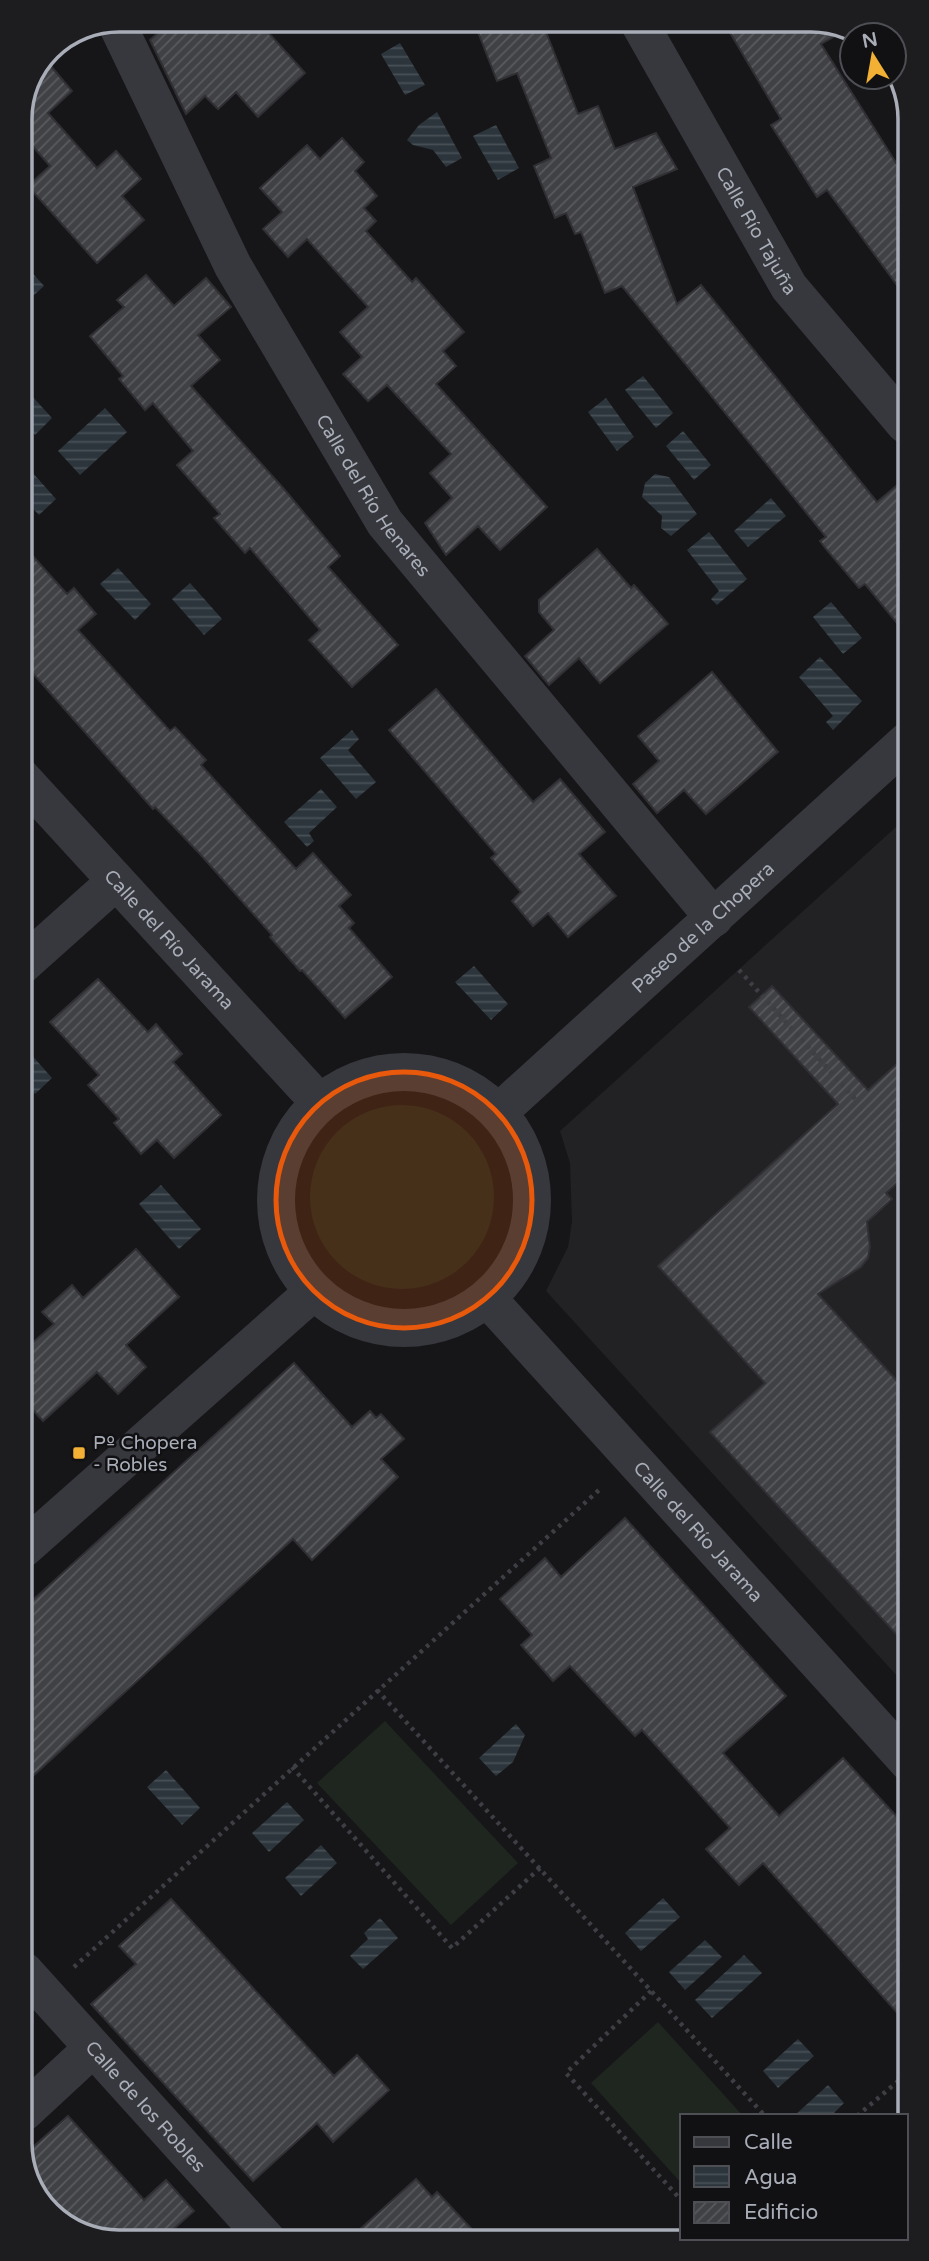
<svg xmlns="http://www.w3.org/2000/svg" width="929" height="2261" viewBox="0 0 929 2261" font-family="'Varela Round',sans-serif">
<defs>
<pattern id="water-rules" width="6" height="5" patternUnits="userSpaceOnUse" patternTransform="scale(1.75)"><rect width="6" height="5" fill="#2c353c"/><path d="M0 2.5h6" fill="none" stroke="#485056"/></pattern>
<pattern id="building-hatch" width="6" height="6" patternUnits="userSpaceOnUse" patternTransform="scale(1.75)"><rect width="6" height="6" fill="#404145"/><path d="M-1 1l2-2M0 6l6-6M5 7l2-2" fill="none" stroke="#595a5e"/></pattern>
</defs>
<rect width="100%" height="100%" fill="#161618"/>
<path fill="#222225" d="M906 818 909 1689 546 1291 568 1247 572 1222 570 1163 560 1131Z"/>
<g fill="#1e261f">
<circle cx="402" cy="1197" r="92"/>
<path d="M385 1721 518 1863 451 1925 317 1783Z"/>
<path d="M658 2022 743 2116H682V2184L591 2083Z"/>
</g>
<g fill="url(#water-rules)">
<path d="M400 43 425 85 405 95 381 54Z"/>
<path d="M437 112 462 158 446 167 433 150 413 145 407 140 419 125Z"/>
<path d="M496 125 519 168 498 180 473 136Z"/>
<path d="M28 268 44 286 20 308V276Z"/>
<path d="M643 376 673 413 656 428 625 390Z"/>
<path d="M20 383 52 418 35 435 20 418Z"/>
<path d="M606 398 634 437 617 451 588 412Z"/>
<path d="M105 408 127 432 80 475 58 451Z"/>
<path d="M683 431 711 465 694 480 666 446Z"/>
<path d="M24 463 56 499 39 515 20 495V467Z"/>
<path d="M655 474 669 477 697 514 671 536 661 528 662 516 642 497 645 483Z"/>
<path d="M771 498 786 516 748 547 734 531Z"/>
<path d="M709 532 747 579 717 605 711 599 719 591 687 550Z"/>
<path d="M118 568 151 604 135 620 100 584Z"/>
<path d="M190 583 222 619 204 635 172 599Z"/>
<path d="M831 602 862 638 843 654 813 617Z"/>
<path d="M820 657 862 701 833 730 826 722 833 716 799 677Z"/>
<path d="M352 730 359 739 348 750 376 782 356 799 320 758Z"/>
<path d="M321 789 337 807 309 833 314 841 307 847 284 822Z"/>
<path d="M474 966 508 1004 491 1020 455 982Z"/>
<path d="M22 1044 52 1078 35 1094 22 1080Z"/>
<path d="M161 1185 201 1229 179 1249 139 1204Z"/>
<path d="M516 1724 525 1735 513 1762 496 1776 479 1758Z"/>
<path d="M166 1770 200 1808 182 1825 147 1787Z"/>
<path d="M287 1802 304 1820 269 1852 252 1833Z"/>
<path d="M321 1845 337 1863 301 1896 285 1878Z"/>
<path d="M663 1898 680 1917 641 1951 625 1933Z"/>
<path d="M380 1918 398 1938 363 1969 350 1956 368 1939 364 1933Z"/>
<path d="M705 1940 722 1957 685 1990 669 1972Z"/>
<path d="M744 1955 762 1973 712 2018 695 2000Z"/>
<path d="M798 2039 814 2056 778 2088 763 2071Z"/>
<path d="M828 2085 844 2103 831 2116H794Z"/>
</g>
<g fill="url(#building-hatch)" stroke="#303034" stroke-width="2">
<path d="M173 19H256L305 73 258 117 236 92 218 109 205 96 186 114 150 40Z"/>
<path d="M473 19H541L578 114 598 106 615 149 656 133 677 169 633 187 677 304 701 285 877 502 906 478V634L865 584 859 588 826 549 820 541 826 537 622 286 605 293 581 232 575 234 566 213 555 218 534 166 551 158 517 73 497 81Z"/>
<path d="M722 19H818L846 30 821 44 905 177V296L827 190 817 197 771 125 781 119Z"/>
<path d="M44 58 72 91 48 113 97 168 116 151 141 179 122 196 144 220 97 263 28 186 50 166 23 135 20 138 19 112Z"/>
<path d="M342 138 364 162 355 171 377 196 364 208 376 221 366 231 412 282 416 278 464 332 443 351 456 366 436 384 547 507 500 550 478 526 446 555 425 523 452 498 430 473 451 454 387 385 368 401 343 374 362 357 340 332 368 307 307 239 288 257 263 229 282 212 260 188 307 145 320 159Z"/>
<path d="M146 275 174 306 206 278 231 307 198 335 220 360 191 386 284 489 340 556 328 567 398 645 352 687 309 640 320 630 250 548 245 553 214 518 220 514 177 465 193 451 153 403 145 410 119 379 123 376 90 336 124 307 117 300Z"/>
<path d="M20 542 67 594 74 588 96 614 78 630 170 731 175 727 190 743 206 760 201 765 296 869 313 853 351 895 339 906 354 923 349 928 392 977 345 1018 302 970 300 971 270 937 272 935 200 854 155 807 153 809 21 660Z"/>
<path d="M597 549 631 588 634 585 668 624 600 683 579 658 549 685 525 656 554 630 539 612V600Z"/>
<path d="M712 672 778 752 706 814 684 790 657 813 633 784 659 761 638 736Z"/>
<path d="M436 689 533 802 560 779 605 832 579 854 616 896 568 937 548 913 533 926 512 901 521 892 491 858 496 854 389 730Z"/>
<path d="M98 979 148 1032 156 1024 182 1054 173 1062 221 1115 174 1158 157 1140 141 1154 114 1123 119 1119 88 1085 99 1075 50 1022Z"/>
<path d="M772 986 868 1090 907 1055V1174L886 1193 892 1199 867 1222 870 1247 868 1258 861 1267 818 1294 908 1393 909 1648 710 1432 765 1383 658 1266 838 1104 749 1007Z"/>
<path d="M136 1249 179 1297 126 1345 146 1367 118 1394 97 1372 43 1421 23 1399 22 1352 54 1324 42 1312 72 1285 83 1298Z"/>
<path d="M294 1363 352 1427 370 1411 376 1418 381 1414 404 1439 381 1459 398 1477 312 1560 293 1539 23 1785V1609Z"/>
<path d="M625 1518 786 1696 723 1753 779 1816 843 1758 909 1830V2026L763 1863 739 1885 706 1849 730 1828 642 1730 635 1736 570 1666 553 1681 521 1645 532 1635 500 1599 545 1558 561 1577Z"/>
<path d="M171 1899 334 2076 357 2055 389 2090 333 2142 317 2123 253 2181 91 2004 136 1964 119 1946Z"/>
<path d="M68 2116 144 2200 166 2180 194 2211 160 2241H122L67 2217 45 2195 40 2197 24 2174V2155Z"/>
<path d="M416 2179 432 2197 437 2192 481 2239 348 2240Z"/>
</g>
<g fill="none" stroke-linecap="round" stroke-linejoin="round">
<g stroke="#3d3f44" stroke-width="4.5" stroke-dasharray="3.5 5" stroke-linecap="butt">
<path d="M739 970 856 1100"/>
<path d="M377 1690 765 2116"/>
<path d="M292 1767 452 1948 540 1868"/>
<path d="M74 1967 599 1490"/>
<path d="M651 1991 566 2073 682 2201"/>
<path d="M857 2116 910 2071"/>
</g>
<g stroke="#37383d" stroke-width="38">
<path id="s1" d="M637 19 789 287 905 424"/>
<path id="s2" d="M115 20 233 266 385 523 714 918"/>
<path id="s3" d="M21 777 319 1102"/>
<path d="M21 966 115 882"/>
<circle cx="404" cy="1200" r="128"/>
<path id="s4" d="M499 1112 906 742"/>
<path id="s5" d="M487 1298 909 1763"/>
<path d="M23 1549 313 1292"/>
<path id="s6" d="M24 1971 267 2240"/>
<path d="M24 2112 93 2048"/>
</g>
</g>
<path fill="#e8590c" fill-opacity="0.2" stroke="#e8590c" stroke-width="5" stroke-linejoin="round" d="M276 1200a128 128 0 1 1 256 0a128 128 0 1 1-256 0Z"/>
<rect fill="#f2b134" stroke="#111113" stroke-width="2.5" x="72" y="1446" width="14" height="14" rx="3.5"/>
<g text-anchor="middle" stroke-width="5" stroke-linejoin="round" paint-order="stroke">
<g font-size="19" fill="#a8adb8" stroke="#111113">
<text dy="7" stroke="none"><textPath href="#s1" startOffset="243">Calle Río Tajuña</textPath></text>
<text dy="7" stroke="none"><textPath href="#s2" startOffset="542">Calle del Río Henares</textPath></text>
<text dy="7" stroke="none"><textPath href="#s4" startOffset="275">Paseo de la Chopera</textPath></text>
<text dy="7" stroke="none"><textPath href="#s3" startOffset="220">Calle del Río Jarama</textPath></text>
<text dy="7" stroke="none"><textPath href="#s5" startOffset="315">Calle del Río Jarama</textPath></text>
<text dy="7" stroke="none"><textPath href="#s6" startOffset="182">Calle de los Robles</textPath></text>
</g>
<g font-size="19" fill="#a8adb8" stroke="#111113" text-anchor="start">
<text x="93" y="1449">Pº Chopera<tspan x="93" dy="22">- Robles</tspan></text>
</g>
</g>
<path d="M0 0H929V2261H0ZM119 32H811A87 87 0 0 1 898 119V2143A87 87 0 0 1 811 2230H119A87 87 0 0 1 32 2143V119A87 87 0 0 1 119 32Z" fill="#1d1d20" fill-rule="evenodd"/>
<path fill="none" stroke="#a8adb8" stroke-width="3.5" d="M119 32H811A87 87 0 0 1 898 119V2143A87 87 0 0 1 811 2230H119A87 87 0 0 1 32 2143V119A87 87 0 0 1 119 32Z"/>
<rect x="680" y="2114" width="228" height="126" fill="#111113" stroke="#4d4f55" stroke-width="2"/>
<rect x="694" y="2137" width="35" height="10" fill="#37383d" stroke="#4d4f55" stroke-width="2"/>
<text x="744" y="2149" font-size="21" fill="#a8adb8">Calle</text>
<rect x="694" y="2166" width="35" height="21" fill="url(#water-rules)" stroke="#4d4f55" stroke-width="2"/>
<text x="744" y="2184" font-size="21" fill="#a8adb8">Agua</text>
<rect x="694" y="2202" width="35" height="21" fill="url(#building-hatch)" stroke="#4d4f55" stroke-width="2"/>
<text x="744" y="2219" font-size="21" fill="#a8adb8">Edificio</text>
<g transform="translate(873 56) rotate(349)"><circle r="33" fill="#111113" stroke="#4d4f55" stroke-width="2"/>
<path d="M0-5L12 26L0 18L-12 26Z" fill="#f2b134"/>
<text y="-10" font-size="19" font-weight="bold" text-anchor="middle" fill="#a8adb8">N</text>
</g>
</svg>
